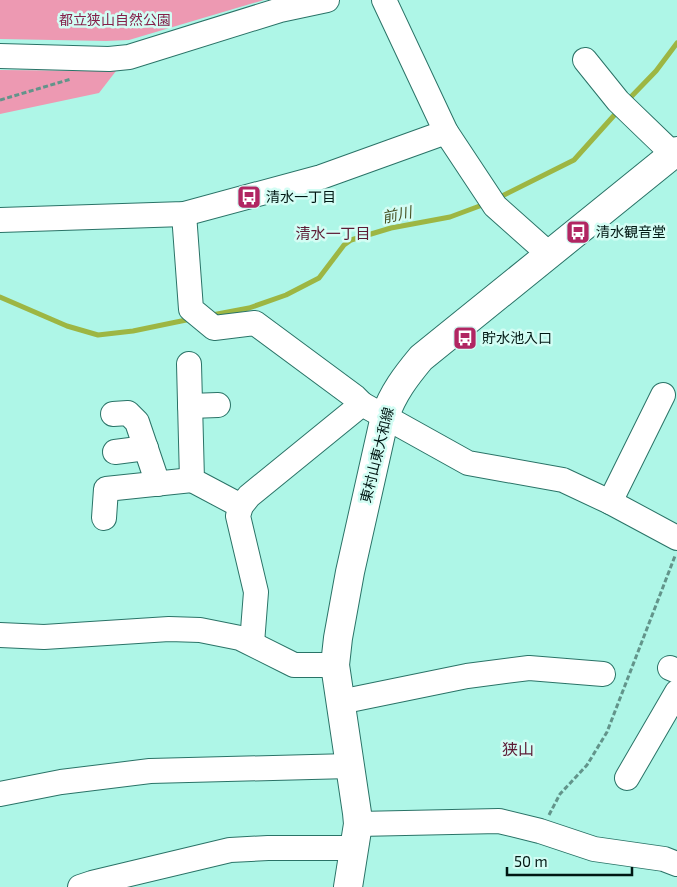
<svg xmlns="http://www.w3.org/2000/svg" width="677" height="887" viewBox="0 0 677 887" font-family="'Exo 2','Noto Sans JP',sans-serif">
<rect width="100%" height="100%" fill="#aef6e7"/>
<g fill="#ed99b2">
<path d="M0 0H264L129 40 106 41 0 39Z"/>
<path d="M0 70 116 71 99 93 0 114Z"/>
</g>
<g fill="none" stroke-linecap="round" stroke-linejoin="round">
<g stroke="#9db643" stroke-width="5">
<path d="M627 101 656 71 677 43"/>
<path d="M498 198 574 160 618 111"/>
<path d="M0 297 67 326 98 335 133 331 191 319"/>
<path d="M212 315 249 308 286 295 319 278 344 245 351 240 391 228 450 217 485 204"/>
</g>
<g stroke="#2a7367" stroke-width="26">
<g id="minor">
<path d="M384 0 446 132 495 206 550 255"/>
<path d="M0 56 109 59 129 57 280 10 327 0"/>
<path d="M585 60 618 101 673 154"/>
<path d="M184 214 191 309 214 328 255 323 355 397 362 404"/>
<path d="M0 220 184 214 321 177 446 132"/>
<path d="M189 364 192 480 241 506"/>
<path d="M190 406 218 405"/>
<path d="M113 414 128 413 137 422 158 484"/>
<path d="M115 452 146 448"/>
<path d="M610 502 663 395"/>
<path d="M104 518 106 489 192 480"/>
<path d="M0 635 44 637 169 629 200 630 240 638 294 665H335"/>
<path d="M252 643 256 592 238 516 241 506 249 496 362 404 468 463 563 480 610 502 677 538"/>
<path d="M670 668 677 671"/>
<path d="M340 702 467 676 529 668 603 674"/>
<path d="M627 778 677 692"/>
<path d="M0 794 61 782 150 771 350 766"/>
<path d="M358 824 499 821 540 831 594 849 664 859 677 864"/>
<path d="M80 887 92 883 230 850 268 848H354"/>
</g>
</g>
<g stroke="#2a7367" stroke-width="30">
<path id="major" d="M348 887 358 824 357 813 335 665 338 638 350 572 385 416C393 393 406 376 421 358L677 151"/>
</g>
<g stroke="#62948a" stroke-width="3" stroke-dasharray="5 2.5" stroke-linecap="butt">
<path d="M0 100 71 79"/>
<path d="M549 815 560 794 587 765 607 732 675 556"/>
</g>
<use href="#minor" stroke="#fff" stroke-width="24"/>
<use href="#major" stroke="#fff" stroke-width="28"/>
</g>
<defs>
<g id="bus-square" transform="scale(1.25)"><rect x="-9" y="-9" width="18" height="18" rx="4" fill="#b12662" stroke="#d3fdf4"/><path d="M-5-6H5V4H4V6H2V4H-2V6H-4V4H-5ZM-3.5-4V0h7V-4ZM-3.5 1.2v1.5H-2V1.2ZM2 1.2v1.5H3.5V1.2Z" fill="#fff"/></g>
</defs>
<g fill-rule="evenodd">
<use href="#bus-square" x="249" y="197"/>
<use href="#bus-square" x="578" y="232"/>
<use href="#bus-square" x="465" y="338"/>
</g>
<g text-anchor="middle" stroke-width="5" stroke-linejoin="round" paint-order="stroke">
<g font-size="14" fill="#842049" stroke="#d3fdf4">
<text x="115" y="25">都立狭山自然公園</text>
</g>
<g font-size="14" fill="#001713" stroke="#d3fdf4" text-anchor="start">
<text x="266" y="202">清水一丁目</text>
<text x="596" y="237">清水観音堂</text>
<text x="482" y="343">貯水池入口</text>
</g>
<g font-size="14" fill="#001713" stroke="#d3fdf4">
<text transform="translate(377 455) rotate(-76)" y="5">東村山東大和線</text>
</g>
<g font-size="15" font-style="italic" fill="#485325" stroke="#d3fdf4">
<text transform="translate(397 215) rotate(-12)" y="5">前川</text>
</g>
<g font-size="15" fill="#5c1a34" stroke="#d3fdf4">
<text x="333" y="239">清水一丁目</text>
</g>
<g font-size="16" fill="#5c1a34" stroke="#d3fdf4">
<text x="518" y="755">狭山</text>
</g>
</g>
<path d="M507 867v8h125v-8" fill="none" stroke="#001713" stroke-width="2.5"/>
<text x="514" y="867" font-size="15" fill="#001713" stroke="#d3fdf4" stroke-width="4" paint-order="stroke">50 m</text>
</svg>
